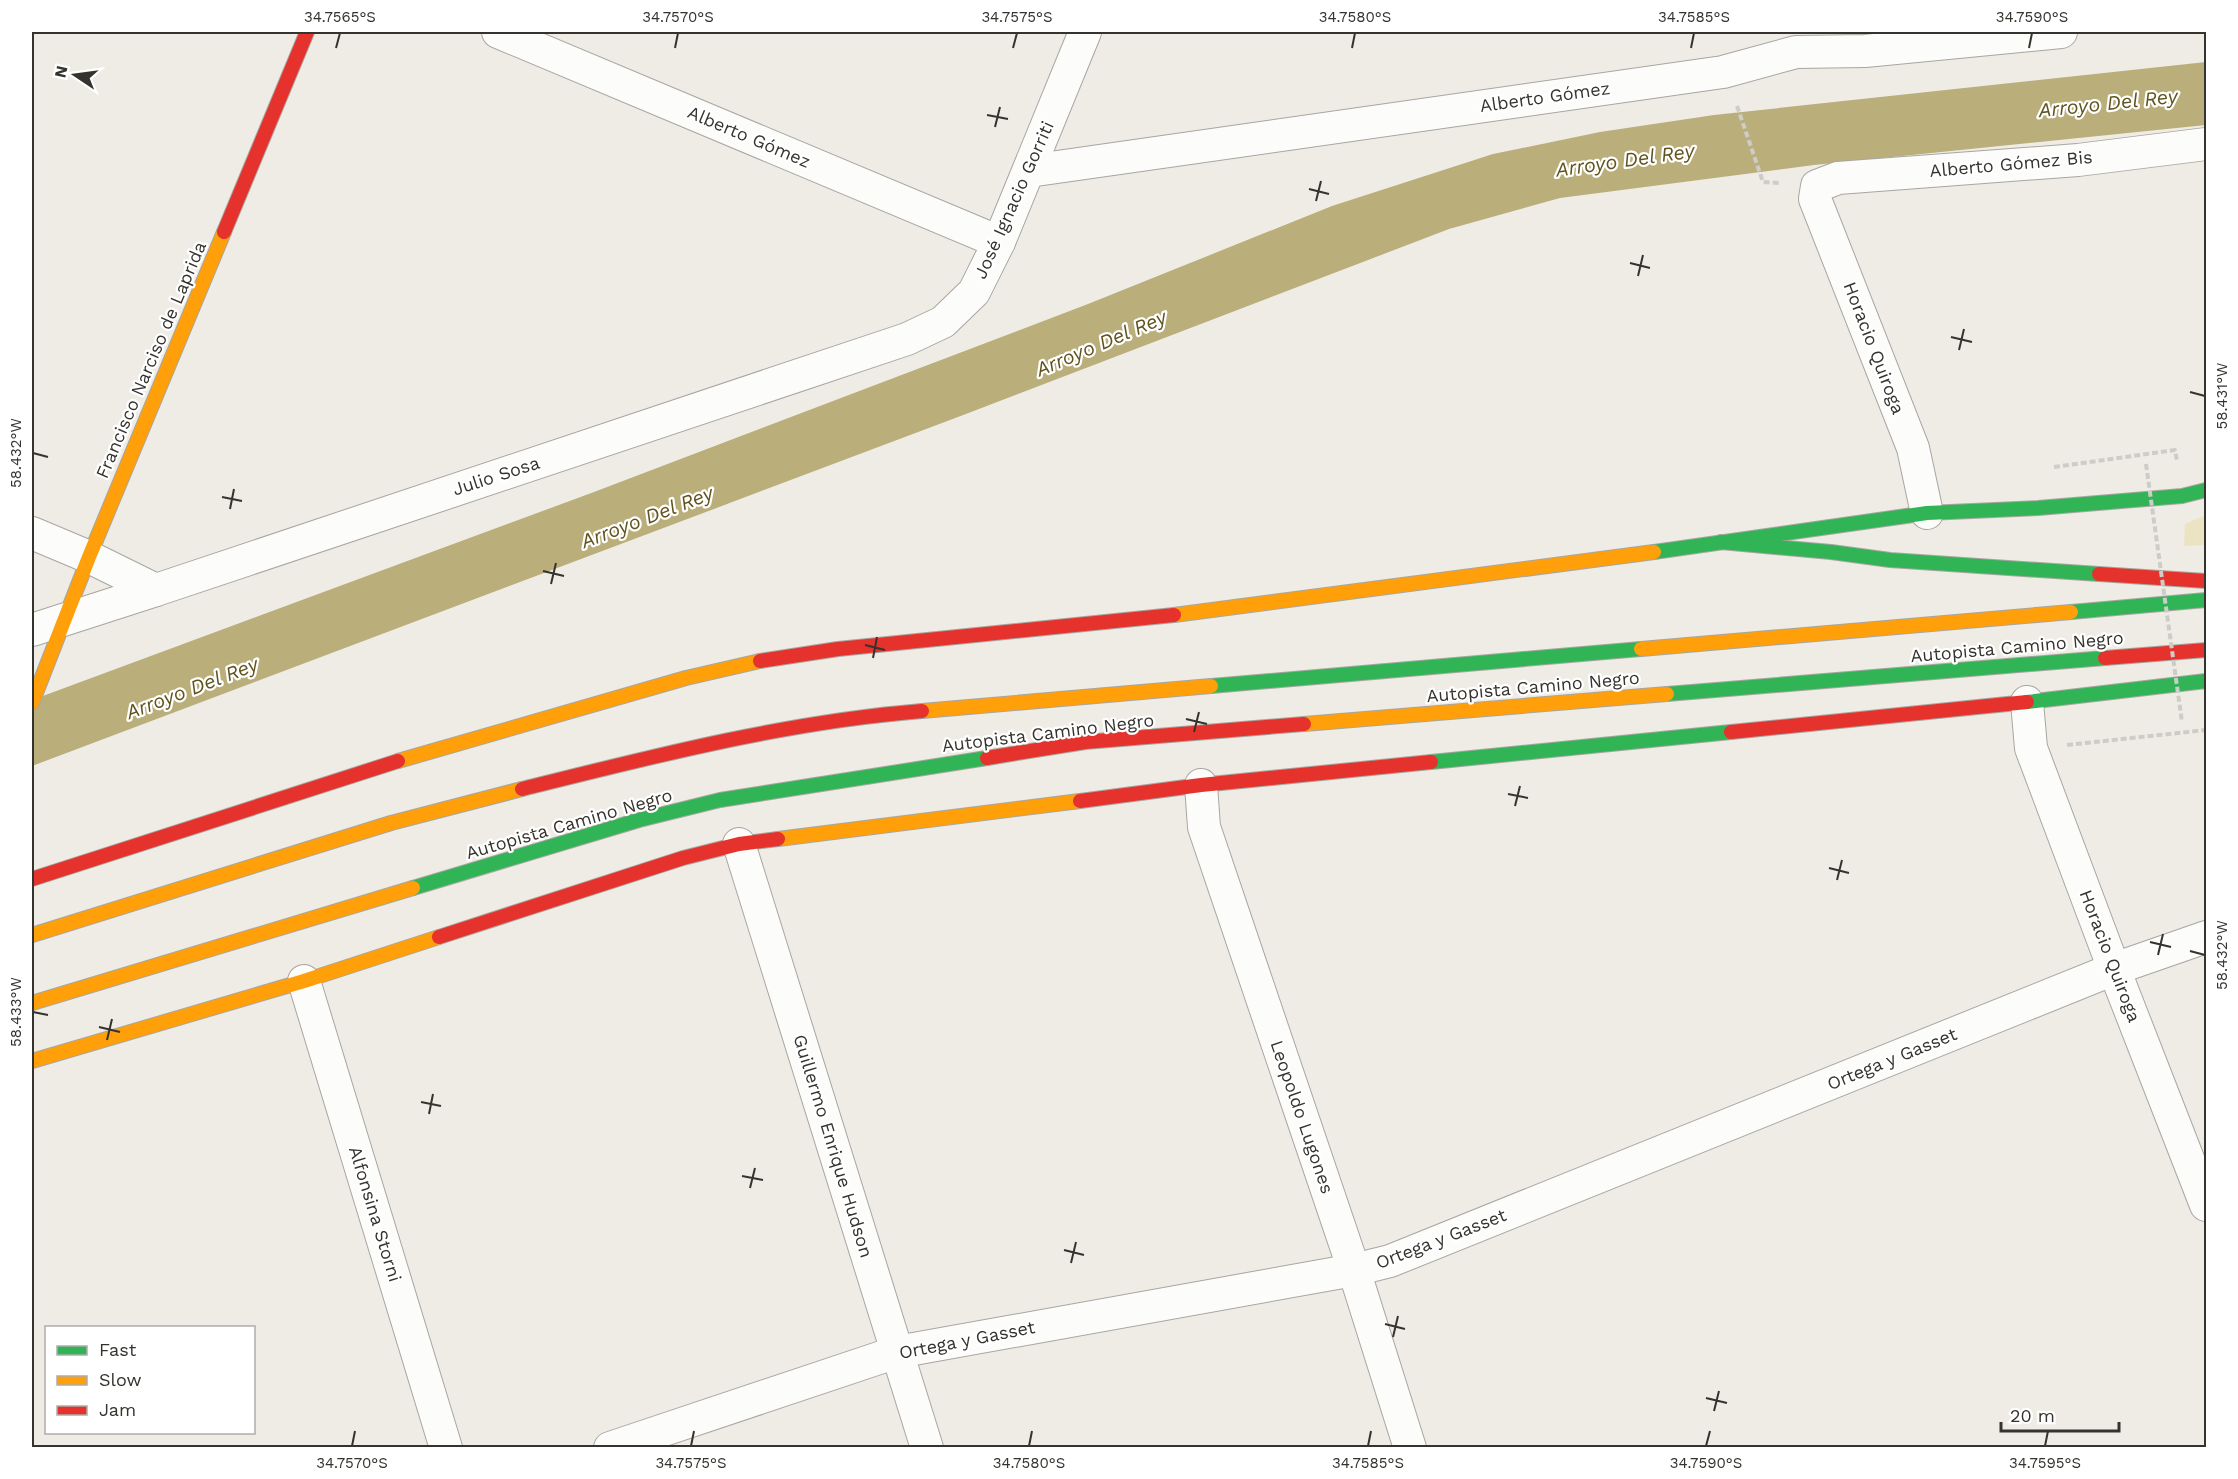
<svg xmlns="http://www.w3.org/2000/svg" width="2238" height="1479" viewBox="0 0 2238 1479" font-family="'Work Sans',sans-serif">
<rect width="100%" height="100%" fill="#eeece4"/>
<path fill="#ebe3c2" d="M2206 515V545L2184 546 2185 524Z"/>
<path fill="#baae7b" d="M2206 62V125L1814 165 1560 198 1449 229 958 417 32 766V700L594 492 1088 304 1332 206 1493 154 1600 132 1714 115Z"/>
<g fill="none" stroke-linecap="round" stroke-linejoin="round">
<g stroke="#a8a6a1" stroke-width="34">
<g id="street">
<path d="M498 32 999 242"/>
<path d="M1029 171 1723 72 1796 52 1865 51 2061 32"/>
<path d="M1927 513 1913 448 1815 199 1817 186 1838 178 2078 160 2206 144"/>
<path d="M32 533 89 557 156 590 907 339 943 322 974 292 999 242 1085 32"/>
<path d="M32 630 156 590"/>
<path d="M2027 702 2031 748 2114 969 2206 1205"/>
<path d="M1201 785 1204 827 1354 1270 1410 1448"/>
<path d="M739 844 927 1448"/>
<path d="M304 981 446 1448"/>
<path d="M610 1448 897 1352 1354 1270 1390 1261 2114 969 2206 937"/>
</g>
</g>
<g stroke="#a8a6a1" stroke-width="16">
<g id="fast">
<path d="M1721 542 1831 552 1890 560 2099 574"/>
<path d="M1654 552 1927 513 2038 508 2182 496 2206 490"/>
<path d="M2071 612 2206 600"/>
<path d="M1211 686 1641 649"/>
<path d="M1667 694 2105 658"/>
<path d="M2027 702 2206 681"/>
<path d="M1431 762 1731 732"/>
<path d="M413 888 639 820 720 800 987 758"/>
</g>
</g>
<g stroke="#a8a6a1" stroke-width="16">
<g id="slow">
<path d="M1174 615 1654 552"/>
<path d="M1641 649 2071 612"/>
<path d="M32 703 89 557 224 232"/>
<path d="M922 711 1211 686"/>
<path d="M1304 724 1667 694"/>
<path d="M398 761 686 678 760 661"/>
<path d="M778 839 1080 801"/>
<path d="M32 935 391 823 522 789"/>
<path d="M32 1003 413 888"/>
<path d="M32 1061 304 981 439 937"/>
</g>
</g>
<g stroke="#a8a6a1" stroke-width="16">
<g id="jam">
<path d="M224 232 307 32"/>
<path d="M2099 574 2206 581"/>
<path d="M2105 658 2206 650"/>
<path d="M760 661 838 649 1174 615"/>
<path d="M1731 732 2027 702"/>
<path d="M987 758 1085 742 1304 724"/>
<path d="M522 789C654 756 786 722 922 711"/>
<path d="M1080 801 1201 785 1431 762"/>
<path d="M32 879 398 761"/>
<path d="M439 937 683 858 739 844 778 839"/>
</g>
</g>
<g stroke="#cdccc9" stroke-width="4" stroke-dasharray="6 3" stroke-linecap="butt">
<path d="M1737 106 1763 182 1780 183"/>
<path d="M2054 467 2175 450 2177 461"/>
<path d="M2067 745 2206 730"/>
</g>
<use href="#street" stroke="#fcfcfb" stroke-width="32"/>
<use href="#fast" stroke="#30b455" stroke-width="14"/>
<use href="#slow" stroke="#ff9f0a" stroke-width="14"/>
<use href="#jam" stroke="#e5322d" stroke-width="14"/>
<path stroke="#cdccc9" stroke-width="4" stroke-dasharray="6 3" stroke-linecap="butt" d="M2146 464 2182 722"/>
</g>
<path fill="none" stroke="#35332e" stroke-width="2" d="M336 48 340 33M675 48 678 33M1013 48 1017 33M1352 48 1355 33M1691 48 1694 33M2029 48 2032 33M987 115 1008 119M995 127 1000 107M1309 189 1329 194M1316 201 1321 181M1630 263 1650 268M1638 276 1643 255M1951 337 1972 342M1959 350 1964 329M2190 392 2205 396M33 453 48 457M222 497 242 501M230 509 234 489M543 571 564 576M551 584 556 563M865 645 885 650M873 658 877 637M1186 719 1207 724M1194 732 1199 712M1508 794 1528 798M1515 806 1520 786M1829 868 1849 873M1837 880 1842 860M2150 942 2171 947M2190 951 2205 955M2158 955 2163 934M33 1012 48 1015M99 1027 120 1032M107 1040 112 1019M421 1102 441 1106M429 1114 433 1094M742 1176 763 1180M750 1188 755 1168M1064 1250 1084 1255M1071 1263 1076 1242M1385 1324 1405 1329M1393 1337 1398 1316M1706 1398 1727 1403M1714 1411 1719 1391M352 1446 355 1431M691 1446 694 1431M1029 1446 1032 1431M1368 1446 1371 1431M1706 1446 1710 1431M2045 1446 2048 1431"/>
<g text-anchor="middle" stroke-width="4.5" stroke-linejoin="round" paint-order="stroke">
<g font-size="18" fill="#35332e" stroke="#fff">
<text transform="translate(1545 97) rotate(-8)" y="6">Alberto Gómez</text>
<text transform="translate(749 137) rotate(23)" y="6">Alberto Gómez</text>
<text transform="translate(2011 164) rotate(-5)" y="6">Alberto Gómez Bis</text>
<text transform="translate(1014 200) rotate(-66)" y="6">José Ignacio Gorriti</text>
<text transform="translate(1874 348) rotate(69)" y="6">Horacio Quiroga</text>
<text transform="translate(151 360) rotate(-67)" y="6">Francisco Narciso de Laprida</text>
<text transform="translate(496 476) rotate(-18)" y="6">Julio Sosa</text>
<text transform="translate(2017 647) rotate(-5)" y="6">Autopista Camino Negro</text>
<text transform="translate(1533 687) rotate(-5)" y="6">Autopista Camino Negro</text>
<text transform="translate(1048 733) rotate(-7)" y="6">Autopista Camino Negro</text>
<text transform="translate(569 824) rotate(-16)" y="6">Autopista Camino Negro</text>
<text transform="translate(2110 956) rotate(69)" y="6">Horacio Quiroga</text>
<text transform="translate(1892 1059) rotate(-22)" y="6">Ortega y Gasset</text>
<text transform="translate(1302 1117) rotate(71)" y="6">Leopoldo Lugones</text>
<text transform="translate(833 1146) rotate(73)" y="6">Guillermo Enrique Hudson</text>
<text transform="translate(375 1214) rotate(73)" y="6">Alfonsina Storni</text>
<text transform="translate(1441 1239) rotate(-21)" y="6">Ortega y Gasset</text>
<text transform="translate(967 1340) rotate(-11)" y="6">Ortega y Gasset</text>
</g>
<g font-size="20" font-style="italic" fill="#60531e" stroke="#fff">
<text transform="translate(2108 103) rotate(-6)" y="7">Arroyo Del Rey</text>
<text transform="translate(1625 160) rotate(-8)" y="7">Arroyo Del Rey</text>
<text transform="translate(1101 343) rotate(-23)" y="7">Arroyo Del Rey</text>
<text transform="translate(647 517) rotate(-21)" y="7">Arroyo Del Rey</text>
<text transform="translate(192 688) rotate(-21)" y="7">Arroyo Del Rey</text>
</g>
</g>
<rect width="2238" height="1479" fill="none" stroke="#ffffff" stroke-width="66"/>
<rect x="45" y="1326" width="210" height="108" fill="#ffffff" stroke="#aeadab" stroke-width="1.5"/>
<rect x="57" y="1346" width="30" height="9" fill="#30b455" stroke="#aeadab" stroke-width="1.5"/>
<text x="99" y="1356" font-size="18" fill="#35332e">Fast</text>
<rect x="57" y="1376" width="30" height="9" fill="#ff9f0a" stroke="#aeadab" stroke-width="1.5"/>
<text x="99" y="1386" font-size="18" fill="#35332e">Slow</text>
<rect x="57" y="1406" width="30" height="9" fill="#e5322d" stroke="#aeadab" stroke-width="1.5"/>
<text x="99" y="1416" font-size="18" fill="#35332e">Jam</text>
<g transform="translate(75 75) rotate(283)" stroke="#ffffff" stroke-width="4.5" paint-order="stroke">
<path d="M0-4.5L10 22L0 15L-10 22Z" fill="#35332e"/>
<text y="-9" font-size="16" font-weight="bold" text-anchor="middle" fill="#35332e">N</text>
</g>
<path d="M2001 1422v9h118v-9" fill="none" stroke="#35332e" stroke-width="3"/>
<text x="2010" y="1422" font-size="18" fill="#35332e" stroke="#ffffff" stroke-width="4.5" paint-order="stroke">20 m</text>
<rect x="33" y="33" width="2172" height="1413" fill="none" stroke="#35332e" stroke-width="2"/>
<g font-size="15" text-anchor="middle" fill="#35332e">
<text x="340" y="22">34.7565°S</text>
<text x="678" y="22">34.7570°S</text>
<text x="1017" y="22">34.7575°S</text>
<text x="1355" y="22">34.7580°S</text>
<text x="1694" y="22">34.7585°S</text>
<text x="2032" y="22">34.7590°S</text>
<text transform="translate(2222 396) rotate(-90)" y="5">58.431°W</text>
<text transform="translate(16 453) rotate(-90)" y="5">58.432°W</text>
<text transform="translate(2222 955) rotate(-90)" y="5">58.432°W</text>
<text transform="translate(16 1012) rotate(-90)" y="5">58.433°W</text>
<text x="352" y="1468">34.7570°S</text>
<text x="691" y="1468">34.7575°S</text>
<text x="1029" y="1468">34.7580°S</text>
<text x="1368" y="1468">34.7585°S</text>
<text x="1706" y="1468">34.7590°S</text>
<text x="2045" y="1468">34.7595°S</text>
</g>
</svg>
